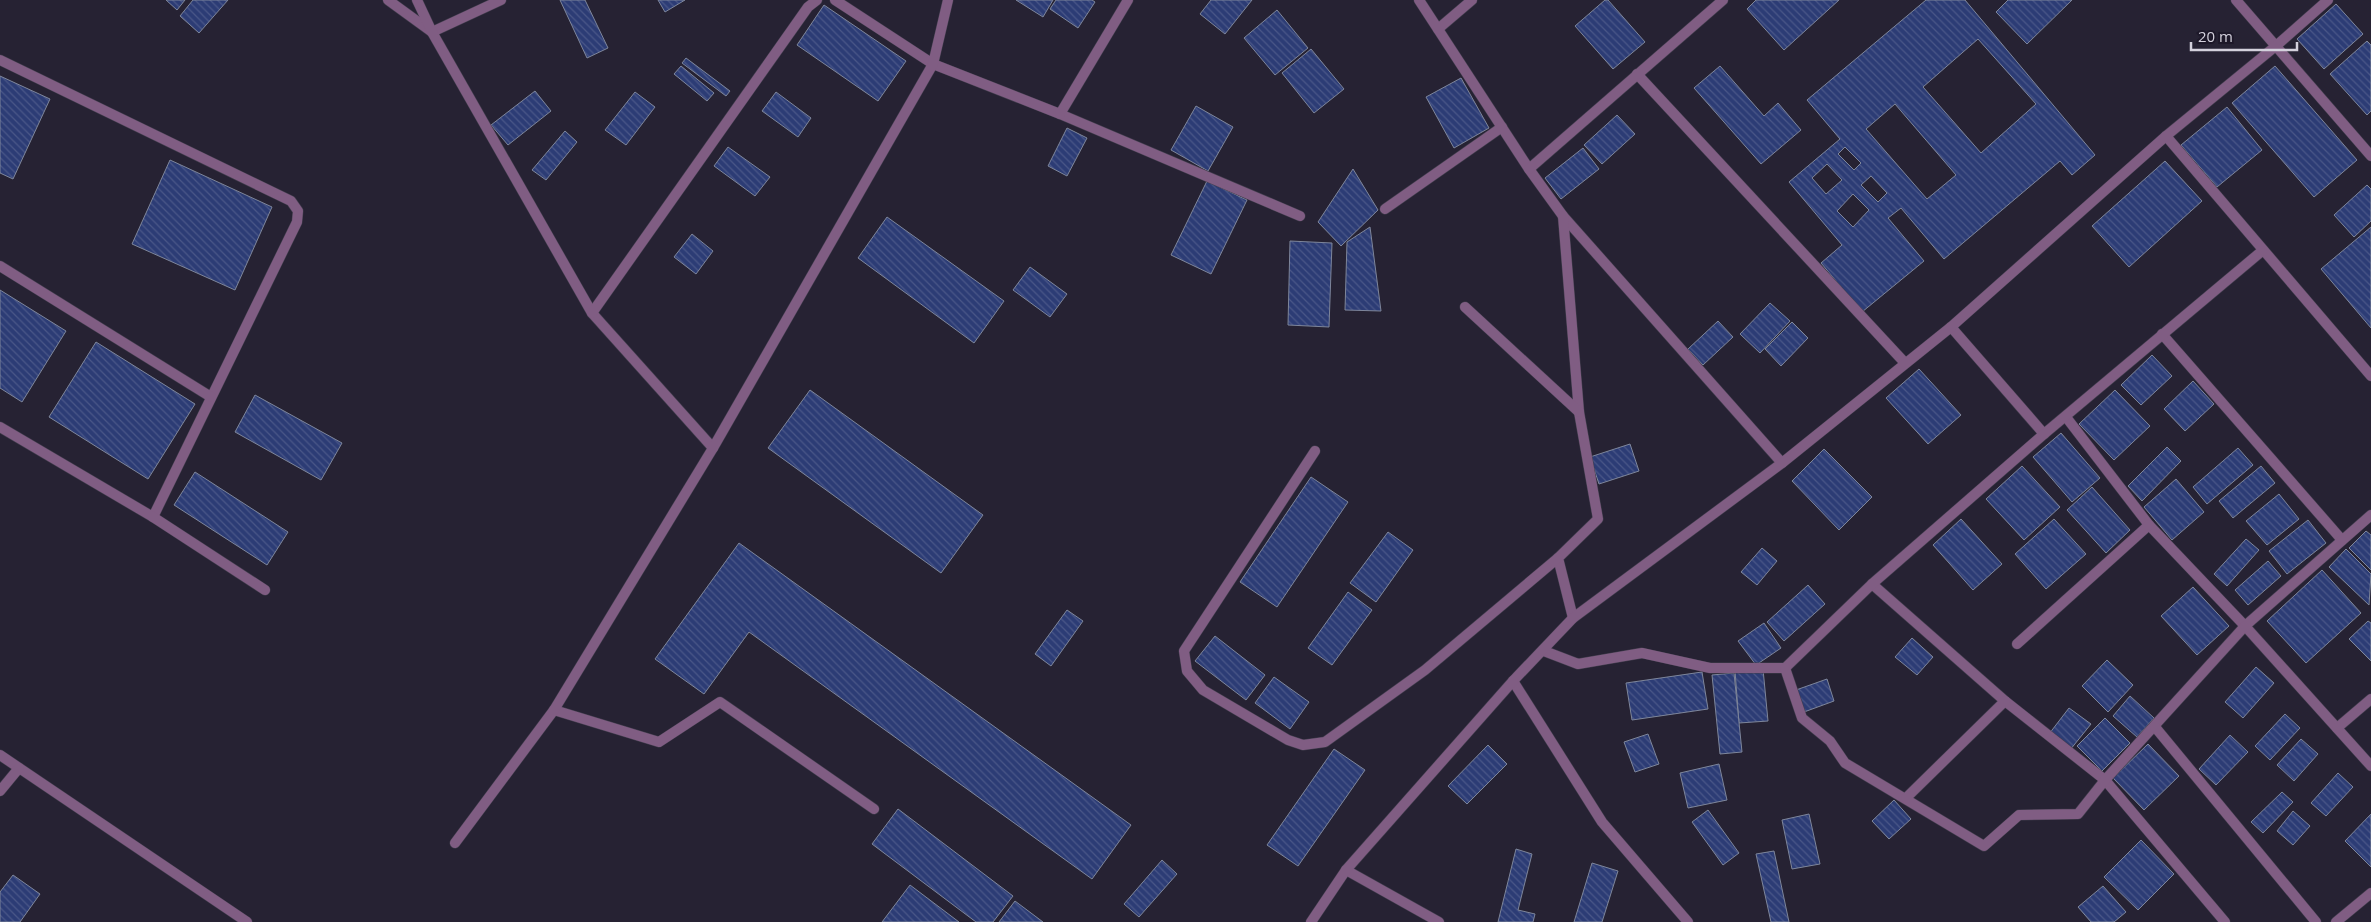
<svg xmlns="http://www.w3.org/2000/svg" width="2371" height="922" viewBox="0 0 2371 922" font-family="'Open Sans',sans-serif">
<defs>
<pattern id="building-back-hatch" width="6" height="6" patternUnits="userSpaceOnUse" patternTransform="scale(1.25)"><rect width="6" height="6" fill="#2c3c75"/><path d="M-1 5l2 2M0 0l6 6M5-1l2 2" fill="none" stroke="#4a5788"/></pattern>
</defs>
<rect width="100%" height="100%" fill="#262233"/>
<g fill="url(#building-back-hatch)" stroke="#7e869b" fill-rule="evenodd">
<path d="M166 0H185L177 10Z"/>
<path d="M193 0H228L199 33 180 16Z"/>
<path d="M560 0H585L608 48 587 58Z"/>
<path d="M658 0H685L665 12Z"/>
<path d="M1016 0H1053L1043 17Z"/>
<path d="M1056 0H1092L1095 2 1078 28 1050 9Z"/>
<path d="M1211 0H1252L1225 34 1200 14Z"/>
<path d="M1605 0H1608L1645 42 1613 69 1575 26Z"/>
<path d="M1756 0H1839L1784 50 1747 9Z"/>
<path d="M1926 0H1965L2095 155 2072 175 2060 161 1944 259 1901 208 1888 218 1924 261 1862 312 1821 263 1842 245 1789 182 1840 139 1807 100ZM1978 39 2036 104 1981 153 1923 87ZM1895 104 1956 175 1927 199 1866 129ZM1845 147 1861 163 1854 170 1838 154ZM1827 164 1842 180 1826 194 1812 178ZM1871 176 1887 193 1878 202 1861 185ZM1853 194 1869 210 1853 227 1837 211Z"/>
<path d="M2008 0H2072L2027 44 1996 12Z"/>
<path d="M2336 4 2363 34 2324 69 2297 39Z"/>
<path d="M824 5 906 61 878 101 797 45Z"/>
<path d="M1277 10 1308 48 1275 75 1244 38Z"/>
<path d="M2367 41 2371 45V111L2367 115 2330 74Z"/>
<path d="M1311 49 1344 89 1314 113 1282 73Z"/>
<path d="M686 58 730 91 726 96 682 63Z"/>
<path d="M681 66 714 93 707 101 674 74Z"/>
<path d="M1720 66 1764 116 1778 103 1801 130 1761 164 1694 88Z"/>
<path d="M2275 66 2357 160 2314 197 2232 103Z"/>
<path d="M0 76 50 99 13 179 0 173Z"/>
<path d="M1461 78 1489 128 1454 148 1426 97Z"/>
<path d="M535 91 551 111 508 145 491 125Z"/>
<path d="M635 92 655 107 626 145 605 130Z"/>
<path d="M776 92 811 118 798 137 762 111Z"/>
<path d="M1196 106 1233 127 1208 171 1171 150Z"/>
<path d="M2227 107 2262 150 2217 187 2181 145Z"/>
<path d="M1617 115 1635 134 1602 164 1584 145Z"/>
<path d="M1067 128 1087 138 1067 176 1048 166Z"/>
<path d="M565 131 577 142 546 180 532 170Z"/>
<path d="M728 147 770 177 755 196 714 166Z"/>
<path d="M1583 148 1599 169 1561 199 1545 178Z"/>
<path d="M170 160 272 207 235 290 132 244Z"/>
<path d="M2165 161 2202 201 2129 267 2092 226Z"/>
<path d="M1353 169 1378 210 1341 246 1318 222Z"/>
<path d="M1207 181 1247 200 1211 274 1171 255Z"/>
<path d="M2367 185 2371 189V221L2354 237 2334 215Z"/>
<path d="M887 217 1004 301 974 343 858 258Z"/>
<path d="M1370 227 1381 311 1345 310 1347 242Z"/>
<path d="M2371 227V328L2321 269Z"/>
<path d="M692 234 713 251 696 274 674 257Z"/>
<path d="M1290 241 1332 243 1329 327 1288 325Z"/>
<path d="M1030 267 1067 294 1050 317 1013 290Z"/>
<path d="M0 290 66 331 22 402 0 388Z"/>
<path d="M1770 303 1790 321 1760 353 1740 334Z"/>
<path d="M1718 321 1733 337 1703 365 1688 349Z"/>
<path d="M1792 322 1808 338 1781 366 1765 349Z"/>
<path d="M96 342 195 404 148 479 49 417Z"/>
<path d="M2152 355 2172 376 2141 405 2121 385Z"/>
<path d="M1919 369 1961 415 1928 444 1886 398Z"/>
<path d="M2193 381 2214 404 2185 431 2164 409Z"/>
<path d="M810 390 983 515 941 573 768 448Z"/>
<path d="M2115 390 2150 426 2114 460 2079 424Z"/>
<path d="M255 395 342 443 321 480 235 432Z"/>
<path d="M2061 433 2100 478 2072 502 2033 457Z"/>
<path d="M1630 444 1639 471 1599 484 1590 457Z"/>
<path d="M2167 447 2181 461 2142 501 2128 486Z"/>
<path d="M2238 448 2253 465 2207 504 2193 487Z"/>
<path d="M1824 449 1872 497 1839 530 1792 481Z"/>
<path d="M2022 466 2060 507 2024 540 1986 499Z"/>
<path d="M2261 466 2275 483 2233 518 2219 501Z"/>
<path d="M195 472 288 532 267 565 174 505Z"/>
<path d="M1311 477 1348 502 1277 607 1240 582Z"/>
<path d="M2176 479 2204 512 2172 540 2144 507Z"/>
<path d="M2092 487 2130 530 2106 553 2067 510Z"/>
<path d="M2279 494 2299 519 2267 545 2246 521Z"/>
<path d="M1961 519 2002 564 1973 590 1933 545Z"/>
<path d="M2054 519 2086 554 2046 589 2015 554Z"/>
<path d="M2308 520 2326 543 2287 574 2269 551Z"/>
<path d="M2366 531 2371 535V570L2349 548Z"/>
<path d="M1388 532 1413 550 1376 602 1350 583Z"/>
<path d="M2246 539 2259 550 2227 586 2214 574Z"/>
<path d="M739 543 1131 825 1092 879 749 632 704 694 655 659Z"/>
<path d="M1762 548 1777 561 1757 585 1741 572Z"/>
<path d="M2346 549 2371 574 2369 605 2329 567Z"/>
<path d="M2268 561 2281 576 2248 605 2235 590Z"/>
<path d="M2322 570 2361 613 2306 663 2267 621Z"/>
<path d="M1808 585 1825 604 1784 641 1767 622Z"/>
<path d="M2193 587 2229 626 2197 655 2161 616Z"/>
<path d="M1348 592 1372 610 1332 665 1308 648Z"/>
<path d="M1067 610 1083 621 1051 666 1035 654Z"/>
<path d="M2368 621 2371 623V661L2349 639Z"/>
<path d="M1764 623 1781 648 1756 665 1738 641Z"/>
<path d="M1215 636 1265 675 1246 700 1195 661Z"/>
<path d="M1912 638 1933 657 1917 675 1895 657Z"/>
<path d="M2107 660 2133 685 2108 712 2082 686Z"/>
<path d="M2256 667 2274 683 2243 718 2225 702Z"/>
<path d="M1763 669 1768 721 1739 723 1735 671Z"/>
<path d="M1702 672 1708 709 1632 720 1626 683Z"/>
<path d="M1734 673 1742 752 1720 754 1712 675Z"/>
<path d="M1274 677 1309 702 1290 729 1255 703Z"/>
<path d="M1827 679 1834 701 1804 712 1796 690Z"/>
<path d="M2130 696 2154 718 2137 737 2113 716Z"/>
<path d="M2069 708 2091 724 2070 750 2049 734Z"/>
<path d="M2285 714 2300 728 2270 760 2255 746Z"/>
<path d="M2105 718 2130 743 2102 771 2077 746Z"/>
<path d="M1648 734 1659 764 1635 772 1624 742Z"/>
<path d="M2230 735 2248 752 2216 785 2199 769Z"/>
<path d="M2301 739 2318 754 2294 781 2277 765Z"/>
<path d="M2148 744 2179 776 2144 810 2113 778Z"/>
<path d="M1488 745 1507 764 1467 804 1448 786Z"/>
<path d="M1334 749 1365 770 1298 866 1267 845Z"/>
<path d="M1719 764 1727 800 1688 808 1680 773Z"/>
<path d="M2338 773 2353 787 2326 816 2311 803Z"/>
<path d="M2282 792 2293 802 2263 833 2251 822Z"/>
<path d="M1894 800 1911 819 1889 839 1872 821Z"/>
<path d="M898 809 1013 896 993 922H976L872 844Z"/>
<path d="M1708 810 1739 853 1723 865 1692 822Z"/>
<path d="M2293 811 2310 826 2293 845 2277 831Z"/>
<path d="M1809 814 1820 864 1792 869 1782 820Z"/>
<path d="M2371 814V867L2345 841Z"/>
<path d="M2141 840 2174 874 2138 910 2104 877Z"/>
<path d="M1516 849 1532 854 1518 910 1535 914 1533 922H1498Z"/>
<path d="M1774 851 1789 922H1771L1756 854Z"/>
<path d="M1162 860 1177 874 1139 917 1124 904Z"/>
<path d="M1592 863 1618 871 1602 922H1574Z"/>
<path d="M13 875 40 894 20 922H0V892Z"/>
<path d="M910 885 959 922H882Z"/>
<path d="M2103 886 2126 912 2114 922H2091L2078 907Z"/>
<path d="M1015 901 1043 922H999Z"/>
</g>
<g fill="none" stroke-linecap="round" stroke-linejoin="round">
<g stroke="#423e4e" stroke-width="11">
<path id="service" d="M554 710 659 742 720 702 874 809"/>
</g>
<g stroke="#423e4e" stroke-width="11">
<g id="minor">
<path d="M388 0 432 32 501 0"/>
<path d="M417 0 432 32 592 313 713 448"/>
<path d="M835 0 933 64 1060 114 1300 216"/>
<path d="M1419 0 1529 169 1563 216 1782 463"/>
<path d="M2236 0 2371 156"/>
<path d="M1438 29 1472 0"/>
<path d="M0 60 291 201 298 211 297 222 153 517"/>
<path d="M1637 74 1905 363"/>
<path d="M1060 114 1128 0"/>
<path d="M2166 136 2371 376"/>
<path d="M1529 169 1723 0"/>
<path d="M1385 209 1502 127"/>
<path d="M1563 216 1579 412 1598 519 1558 558 1573 618"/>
<path d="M0 266 211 397"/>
<path d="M1465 307 1579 412"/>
<path d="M592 313 808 7 817 0"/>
<path d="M1951 327 2044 434"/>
<path d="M2162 334 2342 540"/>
<path d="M2066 417 2149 525 2245 626 2371 766"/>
<path d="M0 427 153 517 265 590"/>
<path d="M1315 451 1184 651 1187 671 1203 690 1288 740 1303 745 1325 742 1425 670 1558 558"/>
<path d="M1872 584 2005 701 2105 780 2225 922"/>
<path d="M2017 644 2149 525"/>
<path d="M1544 651 1578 664 1642 653 1710 668H1785L1872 584 2044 434 2262 251"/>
<path d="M1785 668 1802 718 1830 741 1845 763 1984 846 2019 815 2078 814 2105 780 2245 626 2371 515"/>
<path d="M1513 681 1602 822 1688 922"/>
<path d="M2155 727 2316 922"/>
<path d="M2337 728 2371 699"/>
<path d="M0 755 247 922"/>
<path d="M0 791 19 768"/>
<path d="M1906 798 2005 701"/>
<path d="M1346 870 1439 922"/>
<path d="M1311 922 1346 870 1513 681 1573 618 1782 463 1951 327 2166 136 2277 45 2328 0"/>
<path d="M2336 922 2371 893"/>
</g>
</g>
<g stroke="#423e4e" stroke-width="11">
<path id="tertiary" d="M455 843 554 710 713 448 933 64 948 0"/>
</g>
<use href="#service" stroke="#805d83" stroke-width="10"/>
<use href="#minor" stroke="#805d83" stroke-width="10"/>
<use href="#tertiary" stroke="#805d83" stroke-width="10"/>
</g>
<path d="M2191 42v8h106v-8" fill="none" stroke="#d4d1dd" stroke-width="2.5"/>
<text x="2198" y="42" font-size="15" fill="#d4d1dd" stroke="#1d1829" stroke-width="4" paint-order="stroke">20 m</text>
</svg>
